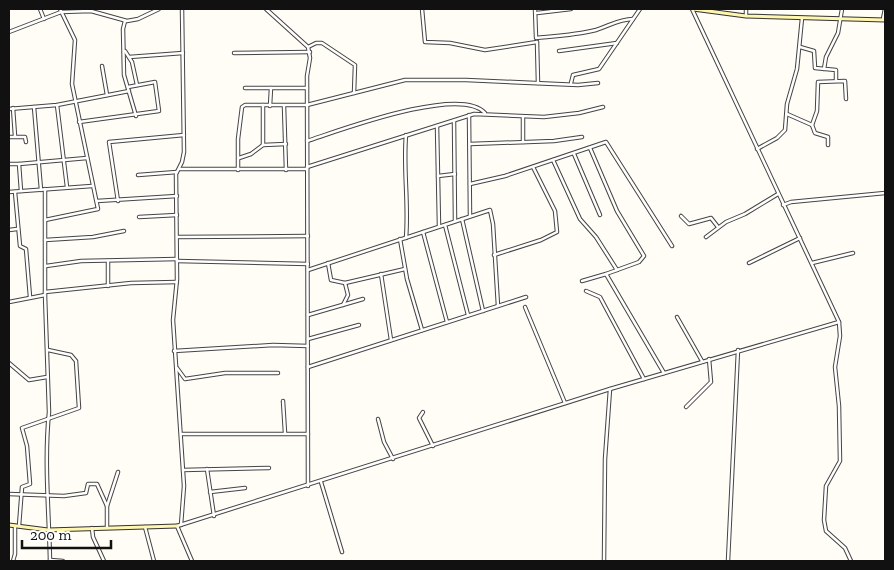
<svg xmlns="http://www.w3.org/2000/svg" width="894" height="570" viewBox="0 0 894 570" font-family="'Zilla Slab',serif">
<rect width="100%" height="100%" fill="#fffdf5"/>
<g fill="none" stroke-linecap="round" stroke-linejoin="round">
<g stroke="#444" stroke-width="4.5">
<g id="street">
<path d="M40 9 44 19"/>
<path d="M266 9 308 47 310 58 307 76 308 486"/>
<path d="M422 9 425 42 450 43 485 50 537 42"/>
<path d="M535 9 536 37"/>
<path d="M537 13 571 9"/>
<path d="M746 16V9"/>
<path d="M883 19 885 9"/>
<path d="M125 21 123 29 124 75 136 116"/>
<path d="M9 32 61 12 91 11 127 21 138 19 159 9"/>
<path d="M536 38C557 36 576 35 596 30 609 26 619 19 633 19"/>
<path d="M537 42 538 83"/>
<path d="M308 47 316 43H322L355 65 354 93"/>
<path d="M800 47 814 51 815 68 836 70V80"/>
<path d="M125 51 132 62 137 85"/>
<path d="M559 51 617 43"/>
<path d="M234 53 310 52"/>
<path d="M129 57 183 53"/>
<path d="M102 66 107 95"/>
<path d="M824 69 826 57 838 33 842 9"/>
<path d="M571 83 573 75 599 69 640 9"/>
<path d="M245 88H307"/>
<path d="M57 105 67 187"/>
<path d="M263 105V145"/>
<path d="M270 106 271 88"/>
<path d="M284 106 286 170"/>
<path d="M34 107 41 190"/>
<path d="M13 108 15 136"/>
<path d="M9 109 57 105 129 91"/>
<path d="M787 114 812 125"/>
<path d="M469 115 470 216"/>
<path d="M523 117V142"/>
<path d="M454 121 455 221"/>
<path d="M79 122 159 111 155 82 128 87"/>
<path d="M437 126 439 226"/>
<path d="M406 135C403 170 409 203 406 238"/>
<path d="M9 137H25L26 142"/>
<path d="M307 141C341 130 460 85 485 113"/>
<path d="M470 144 554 141 582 137"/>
<path d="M828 145V137L815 133 812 125 817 111 818 82 845 81 846 99"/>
<path d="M590 148 617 211 644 256 639 262 617 270"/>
<path d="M757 149 777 138 785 130 787 104 797 69 802 18"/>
<path d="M574 154 600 215"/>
<path d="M239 158 251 154 263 145 286 144"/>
<path d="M553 160 580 219 596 237 617 270 606 274"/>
<path d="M9 164H19L21 191"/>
<path d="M19 164 87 158"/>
<path d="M307 167 474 114 544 117 579 113 603 107"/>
<path d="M179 169H307"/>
<path d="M238 170V139L242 107 245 105H307L405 80H466L578 85 598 83"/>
<path d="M138 175 177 172"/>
<path d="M438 176 455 174"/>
<path d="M470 184 505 176 606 142 672 246"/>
<path d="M45 189V295L49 412C44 462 49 511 50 561"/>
<path d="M9 192 92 186"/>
<path d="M15 192 20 246 26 249 30 297"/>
<path d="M97 201 177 196"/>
<path d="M118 201 109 142 184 135"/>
<path d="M783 205 791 202 885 193"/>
<path d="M681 216 689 224 711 218 718 227"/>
<path d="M139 217 177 215"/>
<path d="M462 219 483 311"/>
<path d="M45 220 98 209 72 84 75 40 60 9"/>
<path d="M445 225 468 315"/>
<path d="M9 230 17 229"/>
<path d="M423 232 447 322"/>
<path d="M177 237 308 236"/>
<path d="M706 237 726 222 745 214 778 194"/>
<path d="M400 239 407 279 422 330"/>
<path d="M45 240 93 237 124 231"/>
<path d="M494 255 541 240 557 232 555 211 533 167"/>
<path d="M108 261V286"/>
<path d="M177 261 308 264"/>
<path d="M328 263 331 280 345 283 405 269"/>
<path d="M749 263 800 238"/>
<path d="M812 263 853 253"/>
<path d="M46 266 81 261 177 259"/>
<path d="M308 270 490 210 493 224 498 306"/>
<path d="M381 274 391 340"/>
<path d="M582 281 606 274 664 373"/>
<path d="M586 291 600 297 644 379"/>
<path d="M45 292 131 283 177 282"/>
<path d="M9 302 45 295"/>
<path d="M343 305 348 295 345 283"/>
<path d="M525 307 565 403"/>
<path d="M308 315 363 299"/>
<path d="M677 317 702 361"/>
<path d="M839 322 840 336 835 367 839 406 840 461 826 486 824 520 826 531 845 548 851 561"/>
<path d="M308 339 359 325"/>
<path d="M174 351 273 345 308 346"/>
<path d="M9 363 29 380 47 377"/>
<path d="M308 367 526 297"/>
<path d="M177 368 185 379 225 373H278"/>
<path d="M283 401 285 433"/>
<path d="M686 407 711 382 709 359"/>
<path d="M423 412 419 418 433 446"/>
<path d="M378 419 384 442 393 459"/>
<path d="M182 434H308"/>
<path d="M207 469 214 516"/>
<path d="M183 470 269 468"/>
<path d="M321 482 342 552"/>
<path d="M210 492 245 488"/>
<path d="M9 494 64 496 86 493 88 484H97L107 506"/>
<path d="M181 525 184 486 173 320 177 279 176 174 182 162 184 152 182 9"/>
<path d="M19 526 22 487 30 484 27 446 22 428 79 408 76 361 71 355 48 350"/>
<path d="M145 527 154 561"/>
<path d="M92 528 93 537 104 561"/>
<path d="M107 528V506L118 472"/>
<path d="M50 560 63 561"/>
<path d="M13 561 15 554V526"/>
<path d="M192 561 177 526 610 389 839 322 692 9"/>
<path d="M604 561 605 459 610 389"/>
<path d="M728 561 738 350"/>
</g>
</g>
<g stroke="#333" stroke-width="5">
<g id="secondary">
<path d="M693 9 746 16 885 20"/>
<path d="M9 525 48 530 177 526"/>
</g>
</g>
<use href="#street" stroke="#fff" stroke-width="2.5"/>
<use href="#secondary" stroke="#fff6b0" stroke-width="3"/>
</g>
<rect width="894" height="570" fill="none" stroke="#111111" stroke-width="20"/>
<path d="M22 540v8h89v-8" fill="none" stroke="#111111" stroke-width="2.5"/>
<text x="30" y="540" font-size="15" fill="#111111" stroke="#ffffff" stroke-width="4" paint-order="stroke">200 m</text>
</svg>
